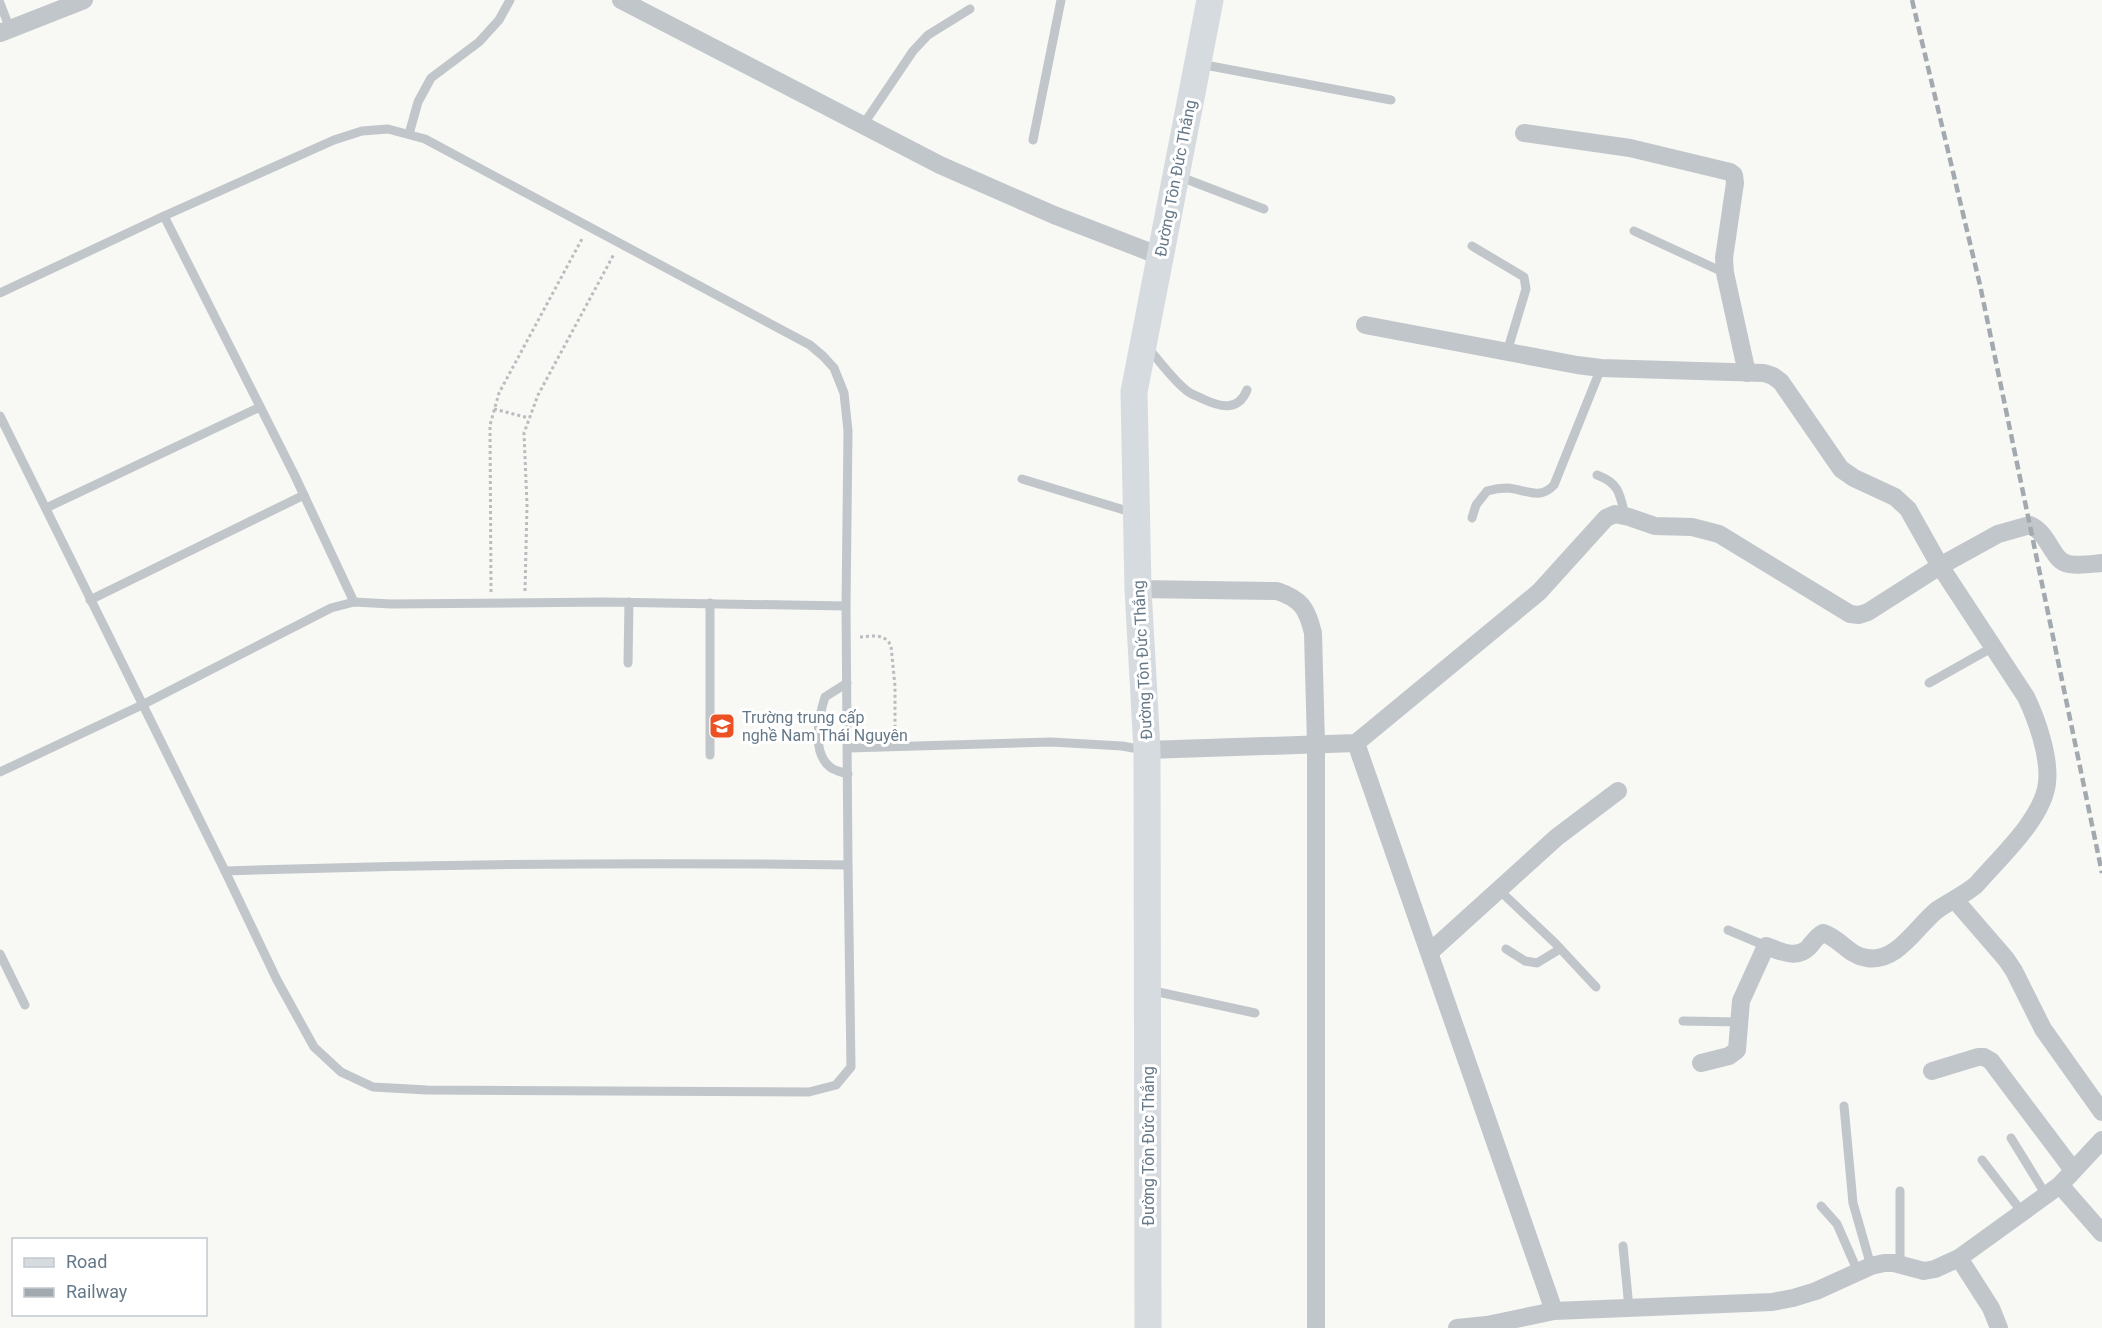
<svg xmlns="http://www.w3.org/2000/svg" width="2102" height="1328" viewBox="0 0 2102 1328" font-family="Roboto,sans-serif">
<rect width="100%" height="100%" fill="#f8f8f5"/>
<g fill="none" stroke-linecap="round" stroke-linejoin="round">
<g stroke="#b9bdc0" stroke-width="3" stroke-dasharray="3 3" stroke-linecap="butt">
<path d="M494 409 529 418"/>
<path d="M525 591 527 505 524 433 538 395 614 254"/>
<path d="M491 592 490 425 499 393 583 237"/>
<path d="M860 637C872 636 885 633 891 646L895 686V735"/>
</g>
<g stroke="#c1c6ca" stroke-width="9">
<path d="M0 3 10 29"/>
<path d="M1200 64 1391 100"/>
<path d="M863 125 913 51 928 35 970 9"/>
<path d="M409 134 418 102 431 78 479 42 499 20 510 0"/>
<path d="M1033 140 1061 0"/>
<path d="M1178 176 1264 209"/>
<path d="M1634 231 1725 273"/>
<path d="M1472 246 1524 277 1526 289 1507 352"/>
<path d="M0 293 164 216"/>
<path d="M1147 347C1159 360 1172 379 1186 390 1190 394 1197 396 1203 399 1220 407 1238 412 1247 390"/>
<path d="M0 416 225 871C432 864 640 862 848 865L846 606 848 431 844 393 834 368 823 356 810 345 425 139 388 129 362 131 334 140 164 216 294 474 354 602"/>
<path d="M1597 475C1619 483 1620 494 1625 516"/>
<path d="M1022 479 1134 513"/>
<path d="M46 508 260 407"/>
<path d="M1472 518 1476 505 1487 491C1494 489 1500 488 1507 488 1525 489 1539 501 1554 485L1601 368"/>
<path d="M90 600 304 495"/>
<path d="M628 663 629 602"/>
<path d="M847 683 825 697C819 716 811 752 830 767 835 771 842 772 848 774"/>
<path d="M1929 683 1993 647"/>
<path d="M848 748 1051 742 1122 746 1144 750"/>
<path d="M710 755V603"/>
<path d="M0 772 142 705 331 608 354 602 391 604 604 602 846 606"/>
<path d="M225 871 277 980 314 1047 341 1072 373 1087 427 1090 809 1092 836 1085 851 1067 848 865"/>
<path d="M1498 889 1555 943 1596 987"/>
<path d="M1728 930 1766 946"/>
<path d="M1506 949 1525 961 1537 963 1560 949"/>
<path d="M0 954 25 1005"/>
<path d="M1149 990 1255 1013"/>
<path d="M1683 1021 1740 1022"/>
<path d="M1844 1106 1853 1203 1871 1266"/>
<path d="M2011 1138 2046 1195"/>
<path d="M1982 1160 2022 1212"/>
<path d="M1900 1191V1265"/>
<path d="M1821 1206 1837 1224 1858 1272"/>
<path d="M1623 1246 1629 1308"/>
</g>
<g stroke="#c1c6ca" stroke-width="18">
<path d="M621 0 940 165 1054 215 1160 256"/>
<path d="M0 33 84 0"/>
<path d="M1524 133 1630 148 1730 172 1734 175 1735 183 1724 258 1725 273 1747 373"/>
<path d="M1365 325 1577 365 1601 368 1764 373 1773 376 1781 382 1841 469 1854 478 1895 497 1908 509 1940 566 2026 697C2037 720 2050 757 2047 783 2043 819 1999 858 1976 885 1964 895 1950 901 1937 910 1916 927 1897 963 1867 958 1849 956 1840 938 1823 933 1817 936 1814 941 1809 947 1797 960 1780 951 1766 946L1741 1001 1737 1050 1729 1056 1701 1063"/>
<path d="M1138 589 1277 591C1301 599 1307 608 1313 633L1316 744V1328"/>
<path d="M1356 743 1554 1311"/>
<path d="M1147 750 1356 743 1539 592 1606 518 1615 514 1629 517 1655 526 1692 527 1719 534 1850 614 1859 615 1868 612 1940 566 1998 534 2030 525C2050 534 2052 562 2069 564 2079 566 2091 564 2102 563"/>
<path d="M1955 900 2006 959 2014 971 2043 1029 2102 1112"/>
<path d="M1430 952 1557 837 1618 791"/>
<path d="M1932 1071 1978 1057H1984L1991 1061 2073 1170"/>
<path d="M2060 1185 2102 1233"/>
<path d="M1959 1258 1991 1308 1999 1328"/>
<path d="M1457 1328 1487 1325 1554 1311 1772 1302 1793 1298 1816 1291 1871 1266 1884 1263H1894L1924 1271 1935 1269 1959 1258 2060 1185 2102 1140"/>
</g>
<path stroke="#d6dbdf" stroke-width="27" d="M1148 1328 1147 750 1138 589 1134 392 1210 0"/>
<path stroke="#a2aab0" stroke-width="4.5" stroke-dasharray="9 4.5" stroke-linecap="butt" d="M1912 0 1980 285 2102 873"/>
</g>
<defs>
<g id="university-square" transform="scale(1.35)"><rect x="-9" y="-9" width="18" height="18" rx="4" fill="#eb5122" stroke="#fff"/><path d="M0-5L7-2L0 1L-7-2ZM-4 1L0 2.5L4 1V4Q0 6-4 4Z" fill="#fff"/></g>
</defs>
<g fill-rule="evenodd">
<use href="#university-square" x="722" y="726"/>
</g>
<g text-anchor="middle" stroke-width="6" stroke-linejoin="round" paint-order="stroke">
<g font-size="16" fill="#667988" stroke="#fff">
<text transform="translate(1175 178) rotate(-79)" y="6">Đường Tôn Đức Thắng</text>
<text transform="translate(1142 660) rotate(-93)" y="6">Đường Tôn Đức Thắng</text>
<text transform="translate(1148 1146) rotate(-90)" y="6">Đường Tôn Đức Thắng</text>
</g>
<g font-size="16" fill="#667988" stroke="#fff" text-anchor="start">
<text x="742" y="723">Trường trung cấp<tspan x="742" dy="18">nghề Nam Thái Nguyên</tspan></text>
</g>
</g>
<rect x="12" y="1238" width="195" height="78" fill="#ffffff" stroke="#c2c9cf" stroke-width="1.5"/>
<rect x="24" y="1258" width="30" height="9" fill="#d6dbdf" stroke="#c2c9cf" stroke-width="1.5"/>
<text x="66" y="1268" font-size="18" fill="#667988">Road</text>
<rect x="24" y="1288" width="30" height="9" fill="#a2aab0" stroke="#c2c9cf" stroke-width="1.5"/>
<text x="66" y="1298" font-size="18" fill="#667988">Railway</text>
</svg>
